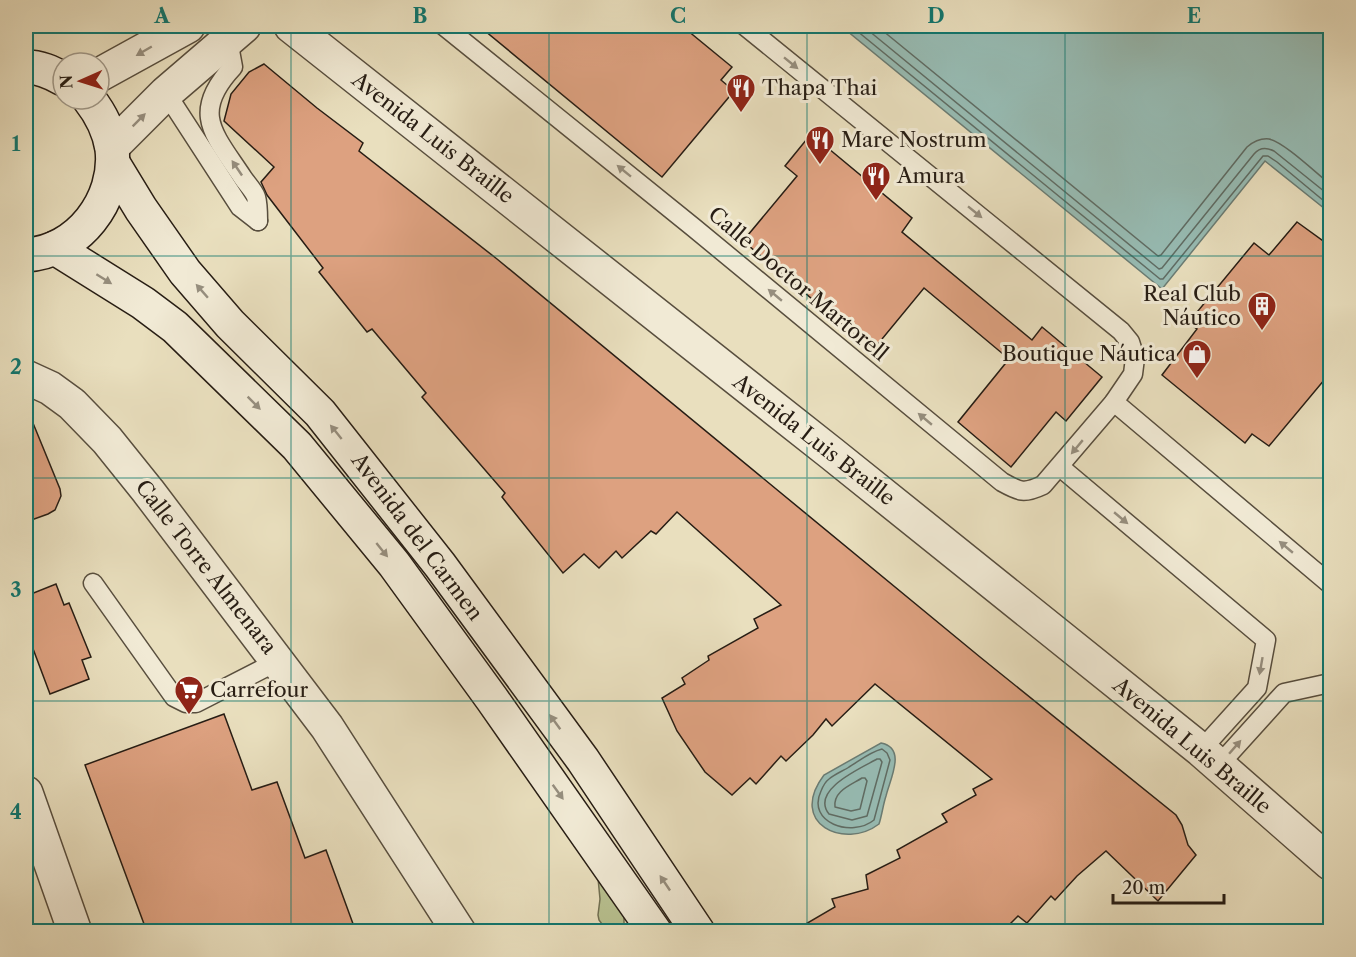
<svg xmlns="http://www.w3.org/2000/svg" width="1356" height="957" viewBox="0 0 1356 957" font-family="'Libre Caslon Text',serif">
<rect width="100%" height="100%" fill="#e9dfbe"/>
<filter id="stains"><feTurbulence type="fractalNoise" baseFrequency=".00333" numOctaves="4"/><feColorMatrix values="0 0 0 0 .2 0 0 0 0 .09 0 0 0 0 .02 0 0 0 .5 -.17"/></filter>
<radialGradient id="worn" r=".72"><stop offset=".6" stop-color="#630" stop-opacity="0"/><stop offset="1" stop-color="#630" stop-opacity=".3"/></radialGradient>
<path fill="#b8c190" stroke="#706f52" stroke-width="1.5" d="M598 878 624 909V927L626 931H607L599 920 598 915 600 899Z"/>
<g fill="#97bcb4" stroke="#6a7c74" stroke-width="1.5">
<path d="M841 26H1330V213L1265 161 1162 289Z"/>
<path d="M881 743C907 748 890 779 886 796 883 805 882 815 879 824 845 850 787 824 824 775Z"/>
</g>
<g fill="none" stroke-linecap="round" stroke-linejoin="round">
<g stroke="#5f6c64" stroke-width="1.5">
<path d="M851 26 1160 279H1163L1263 156H1268L1277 162 1330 206"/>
<path d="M863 26 1159 269 1162 268 1254 154C1259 148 1266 147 1274 151L1330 196"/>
<path d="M877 26 1158 256 1161 255 1247 147C1253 142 1260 138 1269 139 1284 142 1317 174 1330 184"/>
<path d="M882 749 887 753 890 760 874 820C852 838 806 823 821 791 823 786 825 782 829 779 835 774 843 771 849 767 859 761 870 752 882 749Z"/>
<path d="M877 759H880L882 762 867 816 852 820 829 814C810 790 861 768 877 759Z"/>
<path d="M862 778H865L867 781 860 809 851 811 835 807C833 791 851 785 862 778Z"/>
</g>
</g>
<g fill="#dda180" stroke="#271d14" stroke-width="1.5">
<path d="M479 26H682L732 67 721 80 734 91 662 177Z"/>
<path d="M264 64 317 108 363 143 359 151 497 259 980 657 1176 815 1182 825 1188 845 1196 855 1158 901 1106 851 1077 876 1055 900 1051 896 1027 923 1018 916 1002 932H792L835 907 832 899 868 889 866 875 900 858 897 850 947 822 942 814 976 795 973 789 992 779 875 684 832 726 826 719 813 735 786 761 781 756 756 784 750 778 732 795 705 772 677 731 662 698 685 684 682 678 709 660 708 656 758 628 754 619 781 605 677 512 656 534 651 531 622 558 616 551 599 568 584 554 563 573 502 497 505 493 422 397 426 393 372 329 367 332 319 272 323 268 267 195 261 182 274 167 224 121 231 94 249 72Z"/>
<path d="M811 134 912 218 902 232 1032 340 1042 327 1102 377 1066 421 1056 412 1011 467 958 422 1009 359 924 288 873 350 743 241 797 176 785 166Z"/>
<path d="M1297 222 1330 246V373L1269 446 1252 434 1245 443 1162 375 1197 329 1188 323 1254 243 1269 255Z"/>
<path d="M26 406 60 489 61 496 55 510 48 514 26 522Z"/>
<path d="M56 584 64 605 69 603 91 657 82 660 89 679 50 694 26 630V596Z"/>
<path d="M224 714 252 790 277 782 305 858 326 850 356 932H147L85 765Z"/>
</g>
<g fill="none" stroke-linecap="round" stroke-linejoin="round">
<g stroke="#584e3e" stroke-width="21">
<g id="service">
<path d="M444 26 693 227 1002 482C1020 492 1024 494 1043 485L1114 402 1133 374 1135 358 1130 342 1121 331 745 26"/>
<path d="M228 40 233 67C190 113 214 134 243 178 247 184 254 191 256 197 258 204 258 214 258 221"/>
<path d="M166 93 240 207 258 221"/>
<path d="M1114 402 1330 584"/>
<path d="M1060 467 1266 640 1257 688 1201 750"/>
<path d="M93 583 174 697 186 703H196L278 661"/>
<path d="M1218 766 1284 693 1330 683"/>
</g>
</g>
<g stroke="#584e3e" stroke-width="36">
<g id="minor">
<path d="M291 26 831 453 1201 750 1330 863"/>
<path d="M99 75 188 26"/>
<path d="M112 147 166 93 244 26"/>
<path d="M26 377 50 388 72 404 107 440 148 491 327 727 459 932"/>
<path d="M26 793 75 932"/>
</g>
</g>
<g stroke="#271d14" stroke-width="36">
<g id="secondary">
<path d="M26 67C40 67 51 72 63 79"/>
<path d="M113 163 141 209 185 272 230 324 320 413 440 565 583 760 698 932"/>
<path d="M55 248 143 303 175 327 297 446 394 564 492 699 655 932"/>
<path d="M26 255C78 252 118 200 112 149 109 130 100 113 89 99"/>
</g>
</g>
<use href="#service" stroke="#f1ead5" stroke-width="18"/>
<use href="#minor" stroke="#f1ead5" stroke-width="33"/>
<use href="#secondary" stroke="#f1ead5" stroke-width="33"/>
</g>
<defs><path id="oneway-solid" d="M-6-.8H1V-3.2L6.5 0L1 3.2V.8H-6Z" transform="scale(1.5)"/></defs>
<g fill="#968e7e">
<use href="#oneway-solid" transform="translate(144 51) rotate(150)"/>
<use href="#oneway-solid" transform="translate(791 63) rotate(39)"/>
<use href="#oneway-solid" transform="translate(139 120) rotate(-45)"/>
<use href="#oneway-solid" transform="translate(237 168) rotate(-124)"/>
<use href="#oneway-solid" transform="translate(624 171) rotate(-141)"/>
<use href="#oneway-solid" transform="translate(975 212) rotate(39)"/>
<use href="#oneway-solid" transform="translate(104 279) rotate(32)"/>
<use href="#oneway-solid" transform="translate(202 291) rotate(-131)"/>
<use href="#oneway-solid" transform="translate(775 295) rotate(-140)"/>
<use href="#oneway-solid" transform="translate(254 403) rotate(45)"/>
<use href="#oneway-solid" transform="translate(925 419) rotate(-140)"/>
<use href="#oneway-solid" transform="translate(336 432) rotate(-129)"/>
<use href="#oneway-solid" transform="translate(1077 447) rotate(130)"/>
<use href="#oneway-solid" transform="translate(1121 518) rotate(40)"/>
<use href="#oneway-solid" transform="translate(1286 547) rotate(-140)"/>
<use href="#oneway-solid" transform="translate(382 550) rotate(51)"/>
<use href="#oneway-solid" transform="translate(1261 666) rotate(100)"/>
<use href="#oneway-solid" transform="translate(555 722) rotate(-126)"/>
<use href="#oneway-solid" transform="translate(1235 747) rotate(-49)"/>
<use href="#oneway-solid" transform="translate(558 792) rotate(54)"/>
<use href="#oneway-solid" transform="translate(665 883) rotate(-124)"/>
</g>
<path fill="none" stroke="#0f766e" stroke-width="1.5" stroke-opacity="0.55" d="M291 26V932M549 26V932M807 26V932M1065 26V932M26 256H1330M26 478H1330M26 701H1330"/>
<defs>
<g id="restaurant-pin" transform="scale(1.5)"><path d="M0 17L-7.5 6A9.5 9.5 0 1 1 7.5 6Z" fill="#8f2418" stroke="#f1ead5"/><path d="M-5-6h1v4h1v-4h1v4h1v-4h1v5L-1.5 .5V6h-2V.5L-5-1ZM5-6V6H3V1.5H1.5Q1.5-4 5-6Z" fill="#fff"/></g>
<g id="building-pin" transform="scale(1.5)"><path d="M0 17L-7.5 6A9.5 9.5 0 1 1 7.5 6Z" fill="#8f2418" stroke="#f1ead5"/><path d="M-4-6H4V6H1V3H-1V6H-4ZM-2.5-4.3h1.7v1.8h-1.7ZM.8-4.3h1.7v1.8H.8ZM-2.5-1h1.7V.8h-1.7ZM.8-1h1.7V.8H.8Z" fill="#fff"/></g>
<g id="shop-pin" transform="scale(1.5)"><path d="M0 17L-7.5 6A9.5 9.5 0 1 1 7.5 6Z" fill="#8f2418" stroke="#f1ead5"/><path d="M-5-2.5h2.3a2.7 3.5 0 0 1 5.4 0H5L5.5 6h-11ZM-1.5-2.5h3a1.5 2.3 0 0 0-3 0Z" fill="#fff"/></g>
<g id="supermarket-pin" transform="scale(1.5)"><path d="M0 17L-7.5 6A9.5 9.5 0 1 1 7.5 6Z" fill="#8f2418" stroke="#f1ead5"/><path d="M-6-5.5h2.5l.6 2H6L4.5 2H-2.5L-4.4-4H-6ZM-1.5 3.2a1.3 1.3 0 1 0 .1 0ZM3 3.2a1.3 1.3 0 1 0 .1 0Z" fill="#fff"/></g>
</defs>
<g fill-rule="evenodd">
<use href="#restaurant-pin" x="741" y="88"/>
<use href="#restaurant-pin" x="820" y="140"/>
<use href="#restaurant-pin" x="876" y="176"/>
<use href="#building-pin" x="1262" y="306"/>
<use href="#shop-pin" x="1197" y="354"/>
<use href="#supermarket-pin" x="189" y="690"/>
</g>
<g text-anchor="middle" stroke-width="6" stroke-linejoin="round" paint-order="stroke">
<g font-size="21" fill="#271d14" stroke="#f1ead5" text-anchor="start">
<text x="762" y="95">Thapa Thai</text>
<text x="841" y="147">Mare Nostrum</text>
<text x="897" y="183">Amura</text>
<text x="1241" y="301" text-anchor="end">Real Club<tspan x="1241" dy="24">Náutico</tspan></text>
<text x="1176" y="361" text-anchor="end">Boutique Náutica</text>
<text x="210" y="697">Carrefour</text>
</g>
<g font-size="21" fill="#271d14" stroke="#f1ead5">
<text transform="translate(433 138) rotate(38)" y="7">Avenida Luis Braille</text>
<text transform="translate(798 284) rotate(40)" y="7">Calle Doctor Martorell</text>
<text transform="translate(814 440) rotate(38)" y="7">Avenida Luis Braille</text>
<text transform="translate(417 537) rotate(53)" y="7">Avenida del Carmen</text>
<text transform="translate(206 567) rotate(52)" y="7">Calle Torre Almenara</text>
<text transform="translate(1192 746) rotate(40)" y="7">Avenida Luis Braille</text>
</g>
</g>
<rect width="1356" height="957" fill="none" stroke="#e9dfbe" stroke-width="66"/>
<g transform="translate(81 81) rotate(267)"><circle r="28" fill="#f1ead5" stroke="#a09888" stroke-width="1.5"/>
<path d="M0-4.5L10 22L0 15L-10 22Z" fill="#8f2418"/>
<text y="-9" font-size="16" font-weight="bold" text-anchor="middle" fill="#271d14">N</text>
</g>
<path d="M1113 894v9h111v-9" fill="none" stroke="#271d14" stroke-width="3"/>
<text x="1122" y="894" font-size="18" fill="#271d14" stroke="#f1ead5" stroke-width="4.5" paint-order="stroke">20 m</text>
<rect x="33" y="33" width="1290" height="891" fill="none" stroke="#0f766e" stroke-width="2"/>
<g font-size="20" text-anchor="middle" font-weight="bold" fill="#0f766e">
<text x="162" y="23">A</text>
<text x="420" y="23">B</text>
<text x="678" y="23">C</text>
<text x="936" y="23">D</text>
<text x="1194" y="23">E</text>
<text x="16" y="151">1</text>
<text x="16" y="374">2</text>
<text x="16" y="597">3</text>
<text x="16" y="819">4</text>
</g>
<rect width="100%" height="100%" filter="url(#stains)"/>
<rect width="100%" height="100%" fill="url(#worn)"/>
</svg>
